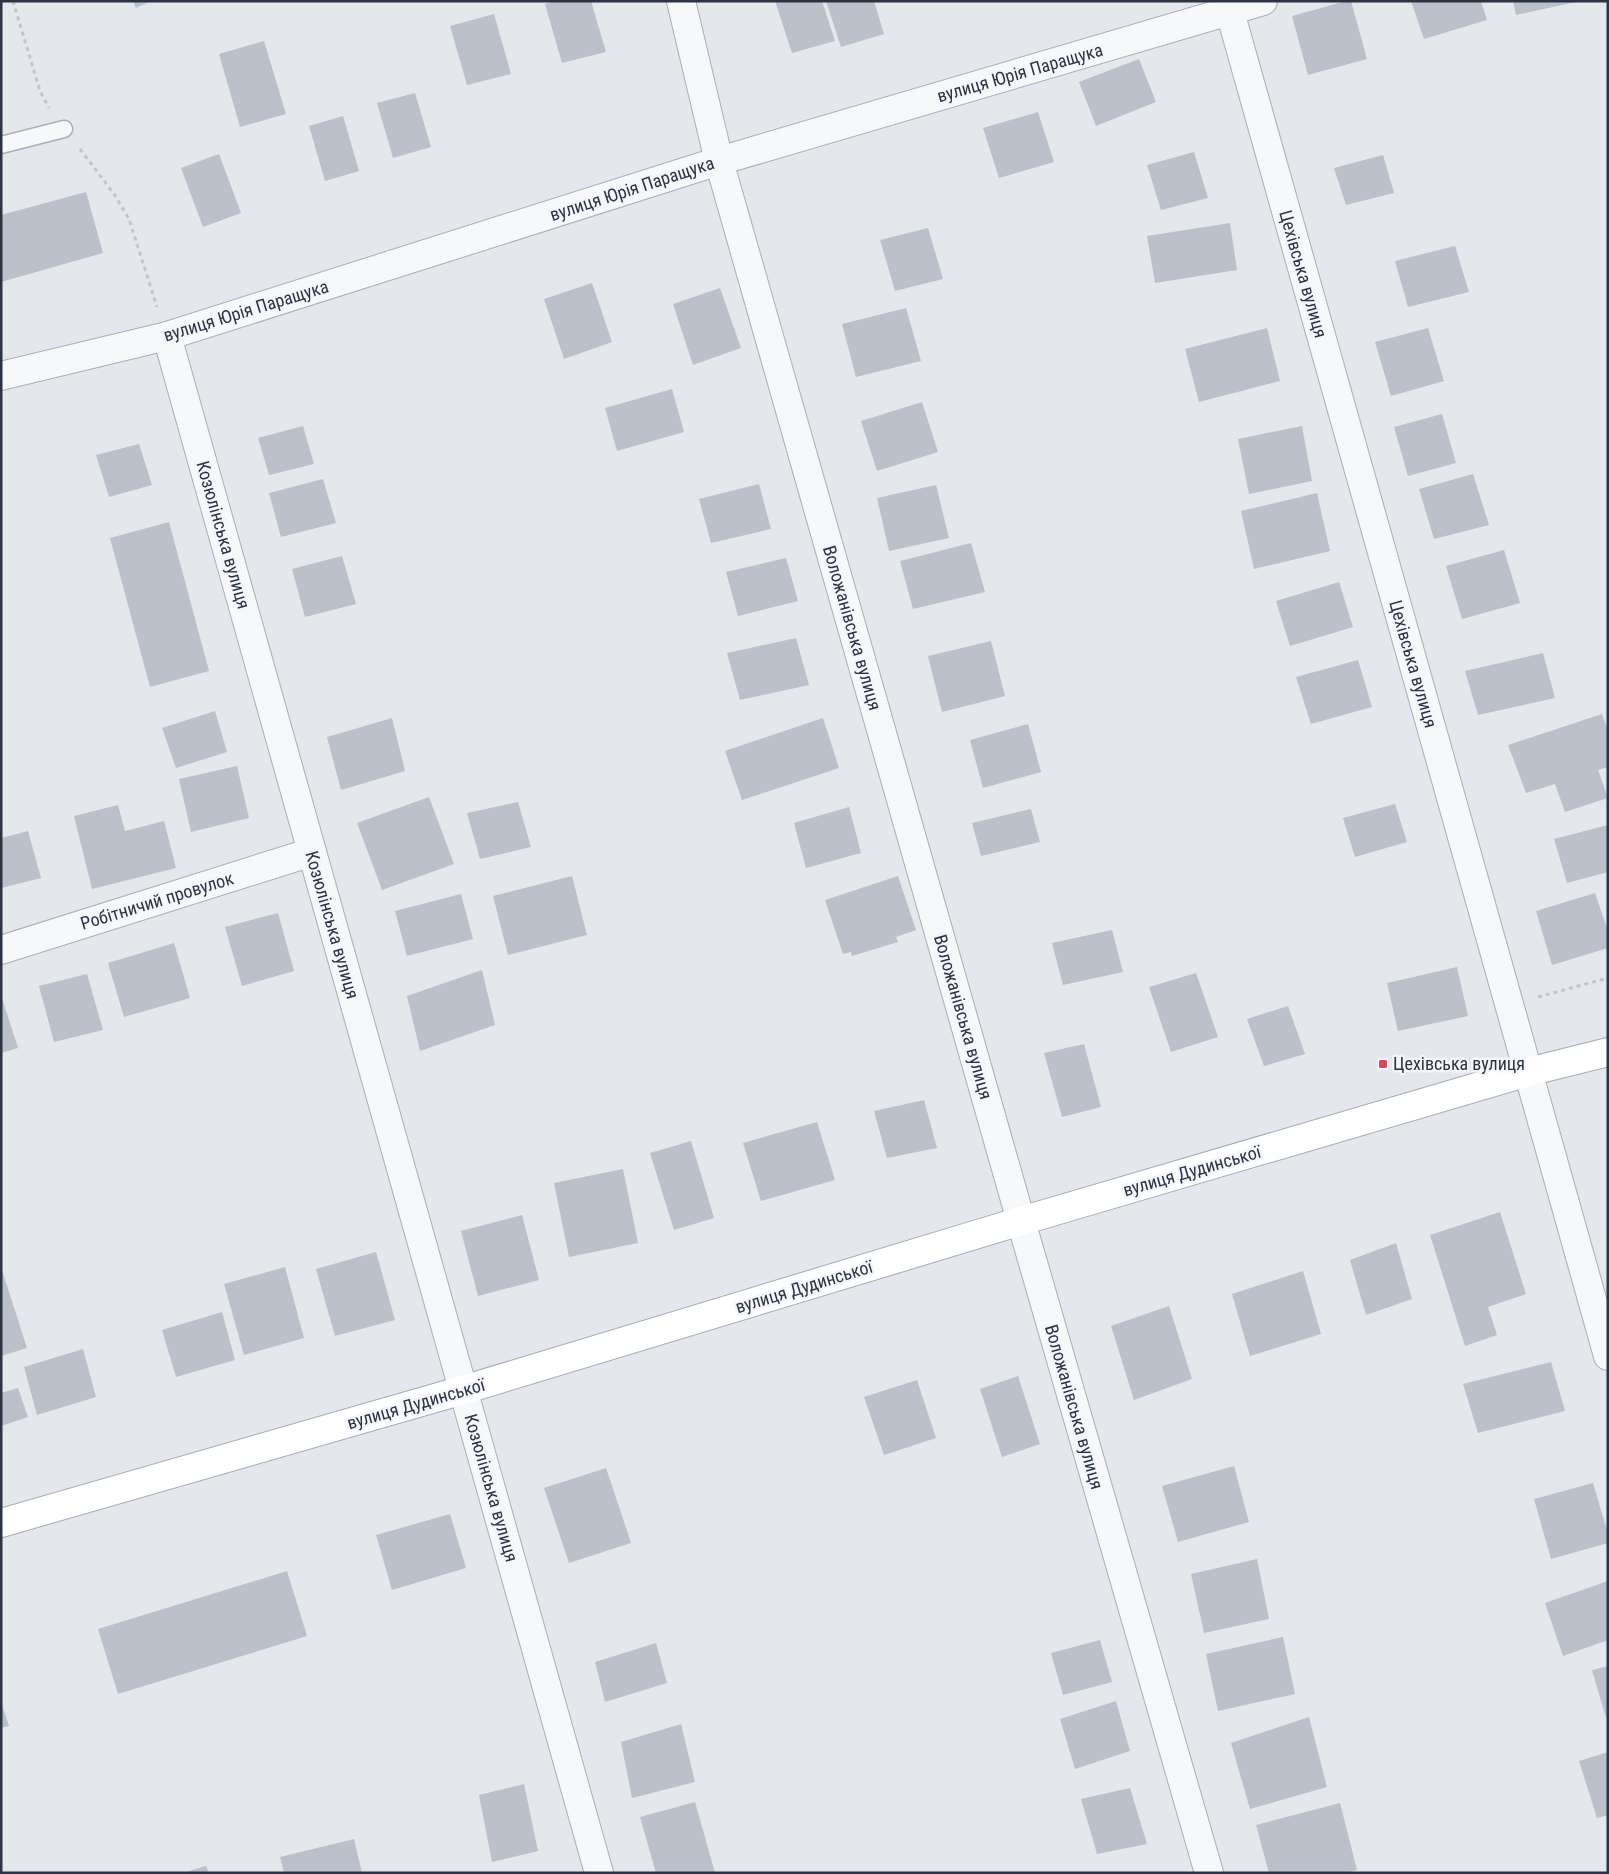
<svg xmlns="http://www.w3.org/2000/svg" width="1609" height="1874" viewBox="0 0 1609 1874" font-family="'Roboto Condensed',sans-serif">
<rect width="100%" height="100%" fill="#e4e7ec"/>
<g fill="#bbc0ca">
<path d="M133 1H151L136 8Z"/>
<path d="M554 1H591L606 52 562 63 545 4Z"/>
<path d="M775 1H822L835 41 792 53Z"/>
<path d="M826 1H874L884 34 841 47Z"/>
<path d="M1346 1H1351L1367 59 1308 75 1292 16Z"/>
<path d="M1411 1H1481L1487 20 1424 39Z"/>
<path d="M1513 1H1576V2L1516 15Z"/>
<path d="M494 14 511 74 467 85 450 26Z"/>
<path d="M264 41 286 114 240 127 219 54Z"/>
<path d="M1139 59 1156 102 1096 126 1079 82Z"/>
<path d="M415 93 431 147 393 158 377 103Z"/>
<path d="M1038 112 1054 162 999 178 983 128Z"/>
<path d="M343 116 359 171 325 181 309 126Z"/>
<path d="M1194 152 1208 198 1161 210 1147 165Z"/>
<path d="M219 154 241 213 203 227 181 168Z"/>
<path d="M1383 155 1394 193 1346 205 1334 168Z"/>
<path d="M86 192 103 253 1 282V215Z"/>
<path d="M1230 223 1237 270 1155 283 1147 236Z"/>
<path d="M928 228 943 279 895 291 880 240Z"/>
<path d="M1455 246 1469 292 1408 307 1395 261Z"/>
<path d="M592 283 612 342 564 359 544 299Z"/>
<path d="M720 288 741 348 693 365 673 304Z"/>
<path d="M906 308 921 361 856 377 842 324Z"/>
<path d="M1267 328 1280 381 1199 402 1185 349Z"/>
<path d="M1428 328 1444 381 1391 396 1375 342Z"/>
<path d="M672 389 684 432 617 451 605 408Z"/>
<path d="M922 402 938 452 877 471 861 421Z"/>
<path d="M1442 414 1456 463 1408 476 1394 427Z"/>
<path d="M303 426 314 464 269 475 258 438Z"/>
<path d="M1302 426 1312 481 1249 494 1238 439Z"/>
<path d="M139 444 152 485 109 497 96 455Z"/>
<path d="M1473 474 1489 525 1434 539 1419 489Z"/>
<path d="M323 479 336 523 281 537 269 493Z"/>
<path d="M759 484 771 529 711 543 699 499Z"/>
<path d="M936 485 949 538 889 551 877 498Z"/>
<path d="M1317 493 1330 551 1254 569 1241 511Z"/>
<path d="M169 522 209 671 150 687 110 538Z"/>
<path d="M971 543 985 592 913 609 900 561Z"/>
<path d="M1504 550 1520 603 1462 619 1446 566Z"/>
<path d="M342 556 356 604 305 617 292 569Z"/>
<path d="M786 558 798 601 738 616 726 572Z"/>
<path d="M1339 582 1353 627 1290 646 1276 601Z"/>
<path d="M796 638 809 685 740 700 727 653Z"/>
<path d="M991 641 1005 696 942 712 928 656Z"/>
<path d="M1543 653 1555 698 1478 715 1465 671Z"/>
<path d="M1358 660 1372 707 1311 724 1296 677Z"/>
<path d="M215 711 227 752 176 768 162 728Z"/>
<path d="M1602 714 1608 731V767L1598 770 1608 798 1565 812 1555 784 1526 793 1508 745Z"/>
<path d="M392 718 405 771 341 790 327 737Z"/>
<path d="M823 718 839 768 742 800 725 751Z"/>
<path d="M1028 724 1041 772 983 788 970 740Z"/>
<path d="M237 766 249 818 191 832 179 779Z"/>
<path d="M429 797 454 864 382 890 357 823Z"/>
<path d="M518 802 531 847 480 859 467 813Z"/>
<path d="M1395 804 1407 842 1355 857 1343 818Z"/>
<path d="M118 805 125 831 164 821 176 868 92 889 74 816Z"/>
<path d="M849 807 861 853 806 868 794 823Z"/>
<path d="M1031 809 1040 842 981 856 972 823Z"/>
<path d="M1608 825V872L1567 883 1554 839Z"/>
<path d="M28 831 41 878 1 888V838Z"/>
<path d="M572 876 587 935 508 955 493 896Z"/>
<path d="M898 876 916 930 896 937 898 942 852 956 851 952 843 954 825 900Z"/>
<path d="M1595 893 1608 931V948L1552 965 1536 911Z"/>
<path d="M461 894 473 939 407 956 395 911Z"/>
<path d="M278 913 294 971 242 986 225 927Z"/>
<path d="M1112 930 1123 972 1063 985 1052 943Z"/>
<path d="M174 943 190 998 124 1017 108 963Z"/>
<path d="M1457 967 1468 1016 1398 1031 1387 983Z"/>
<path d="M482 970 495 1025 420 1051 407 996Z"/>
<path d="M1196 973 1218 1037 1171 1052 1149 987Z"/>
<path d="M87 974 103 1030 54 1042 39 986Z"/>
<path d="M1 995 18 1048 1 1053Z"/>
<path d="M1288 1006 1305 1054 1264 1066 1247 1019Z"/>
<path d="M1084 1044 1101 1107 1062 1117 1044 1053Z"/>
<path d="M924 1100 937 1148 887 1158 874 1111Z"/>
<path d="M817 1122 835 1180 761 1201 743 1143Z"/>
<path d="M691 1141 714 1218 674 1230 650 1153Z"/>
<path d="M623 1169 638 1243 569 1257 554 1183Z"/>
<path d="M1500 1212 1526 1294 1488 1307 1497 1335 1465 1346 1430 1235Z"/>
<path d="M522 1215 539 1280 478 1296 461 1231Z"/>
<path d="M1396 1243 1412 1299 1366 1315 1350 1260Z"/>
<path d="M376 1252 395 1320 335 1336 316 1269Z"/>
<path d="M1 1267 27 1348 1 1356Z"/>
<path d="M285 1267 304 1338 244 1355 224 1284Z"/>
<path d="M1303 1271 1321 1334 1250 1356 1232 1294Z"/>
<path d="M1169 1306 1192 1379 1134 1400 1111 1326Z"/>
<path d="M222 1312 235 1360 176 1377 162 1330Z"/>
<path d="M83 1349 96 1397 37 1415 24 1367Z"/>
<path d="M1551 1362 1565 1411 1478 1433 1463 1384Z"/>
<path d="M1018 1376 1040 1444 1002 1457 980 1389Z"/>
<path d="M917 1380 936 1438 884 1455 864 1397Z"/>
<path d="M18 1388 28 1417 1 1426V1393Z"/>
<path d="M1234 1466 1249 1522 1178 1542 1162 1486Z"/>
<path d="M606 1468 631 1543 569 1563 544 1488Z"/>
<path d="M1593 1483 1608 1534V1543L1551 1559 1534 1499Z"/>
<path d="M450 1514 466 1568 392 1590 376 1535Z"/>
<path d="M1257 1559 1269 1619 1204 1633 1191 1574Z"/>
<path d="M287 1571 307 1636 118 1694 98 1629Z"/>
<path d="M1608 1581V1640L1563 1656 1545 1603Z"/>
<path d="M1283 1637 1295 1694 1218 1711 1206 1654Z"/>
<path d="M1100 1640 1112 1682 1063 1695 1051 1653Z"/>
<path d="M656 1643 667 1683 605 1702 595 1662Z"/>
<path d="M1608 1666V1717L1606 1718 1592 1670Z"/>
<path d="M1116 1701 1130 1751 1075 1769 1060 1719Z"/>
<path d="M1 1702 9 1726 1 1728Z"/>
<path d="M1309 1717 1327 1787 1250 1809 1231 1743Z"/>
<path d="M681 1724 695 1782 632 1798 621 1742Z"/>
<path d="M1608 1752V1815L1597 1818 1579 1761Z"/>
<path d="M524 1784 538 1851 492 1862 479 1795Z"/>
<path d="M1130 1788 1147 1844 1097 1854 1081 1799Z"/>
<path d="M695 1802 715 1873H656L640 1817Z"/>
<path d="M1340 1803 1357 1870 1345 1873H1269L1256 1825Z"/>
<path d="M354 1839 362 1873H284L280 1857Z"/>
<path d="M206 1866 209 1873H187L186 1872Z"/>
</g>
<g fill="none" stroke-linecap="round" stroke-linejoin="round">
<g stroke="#a9aeb7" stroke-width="19">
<path id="service" d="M1 145 64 129"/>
</g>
<g stroke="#a9aeb7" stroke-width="30">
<g id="minor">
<path d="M681 1 719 161 1021 1221 1209 1873"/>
<path d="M1227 1 1608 1356"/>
<path d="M167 336 599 1873"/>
<path d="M1 376 167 336 719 161 1263 1"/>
<path d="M1 950 312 852"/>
</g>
</g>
<g stroke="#a3abb8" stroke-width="30">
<path id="primary" d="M1 1523 463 1390 1021 1221 1528 1072 1608 1052"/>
</g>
<g stroke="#c2c5cb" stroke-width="3" stroke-dasharray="4 4" stroke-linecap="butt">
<path d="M13 1 40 91 49 108"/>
<path d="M80 149 114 194 129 219 157 307"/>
<path d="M1538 997 1608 978"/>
</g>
<use href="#service" stroke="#f7f8fa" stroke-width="16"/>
<use href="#minor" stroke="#f7f8fa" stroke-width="28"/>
<use href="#primary" stroke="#fff" stroke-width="28"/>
</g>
<rect fill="#d1495b" stroke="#f4f6f9" stroke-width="2" x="1378" y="1059" width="10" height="10" rx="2.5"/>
<g text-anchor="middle" stroke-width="5" stroke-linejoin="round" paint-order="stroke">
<g font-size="18" fill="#2b3445" stroke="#f4f6f9">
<text transform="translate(1020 73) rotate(-16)" y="6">вулиця Юрія Паращука</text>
<text transform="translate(632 189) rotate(-18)" y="6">вулиця Юрія Паращука</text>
<text transform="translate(1303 274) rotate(74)" y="6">Цехівська вулиця</text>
<text transform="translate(246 311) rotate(-17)" y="6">вулиця Юрія Паращука</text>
<text transform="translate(223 535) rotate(74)" y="6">Козюлінська вулиця</text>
<text transform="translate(852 628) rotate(74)" y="6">Воложанівська вулиця</text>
<text transform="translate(1413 664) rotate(74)" y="6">Цехівська вулиця</text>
<text transform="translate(157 901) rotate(-17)" y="6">Робітничий провулок</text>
<text transform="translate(332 925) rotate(74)" y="6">Козюлінська вулиця</text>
<text transform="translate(963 1017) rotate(74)" y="6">Воложанівська вулиця</text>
<text transform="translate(1192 1171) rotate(-16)" y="6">вулиця Дудинської</text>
<text transform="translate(804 1287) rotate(-17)" y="6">вулиця Дудинської</text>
<text transform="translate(416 1404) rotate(-16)" y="6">вулиця Дудинської</text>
<text transform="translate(1074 1407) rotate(74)" y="6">Воложанівська вулиця</text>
<text transform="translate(491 1488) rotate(74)" y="6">Козюлінська вулиця</text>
</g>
<g font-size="18" fill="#2b3445" stroke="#f4f6f9" text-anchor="start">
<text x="1393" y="1070">Цехівська вулиця</text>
</g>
</g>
<rect width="1609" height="1874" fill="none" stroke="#2b3445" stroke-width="5"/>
</svg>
